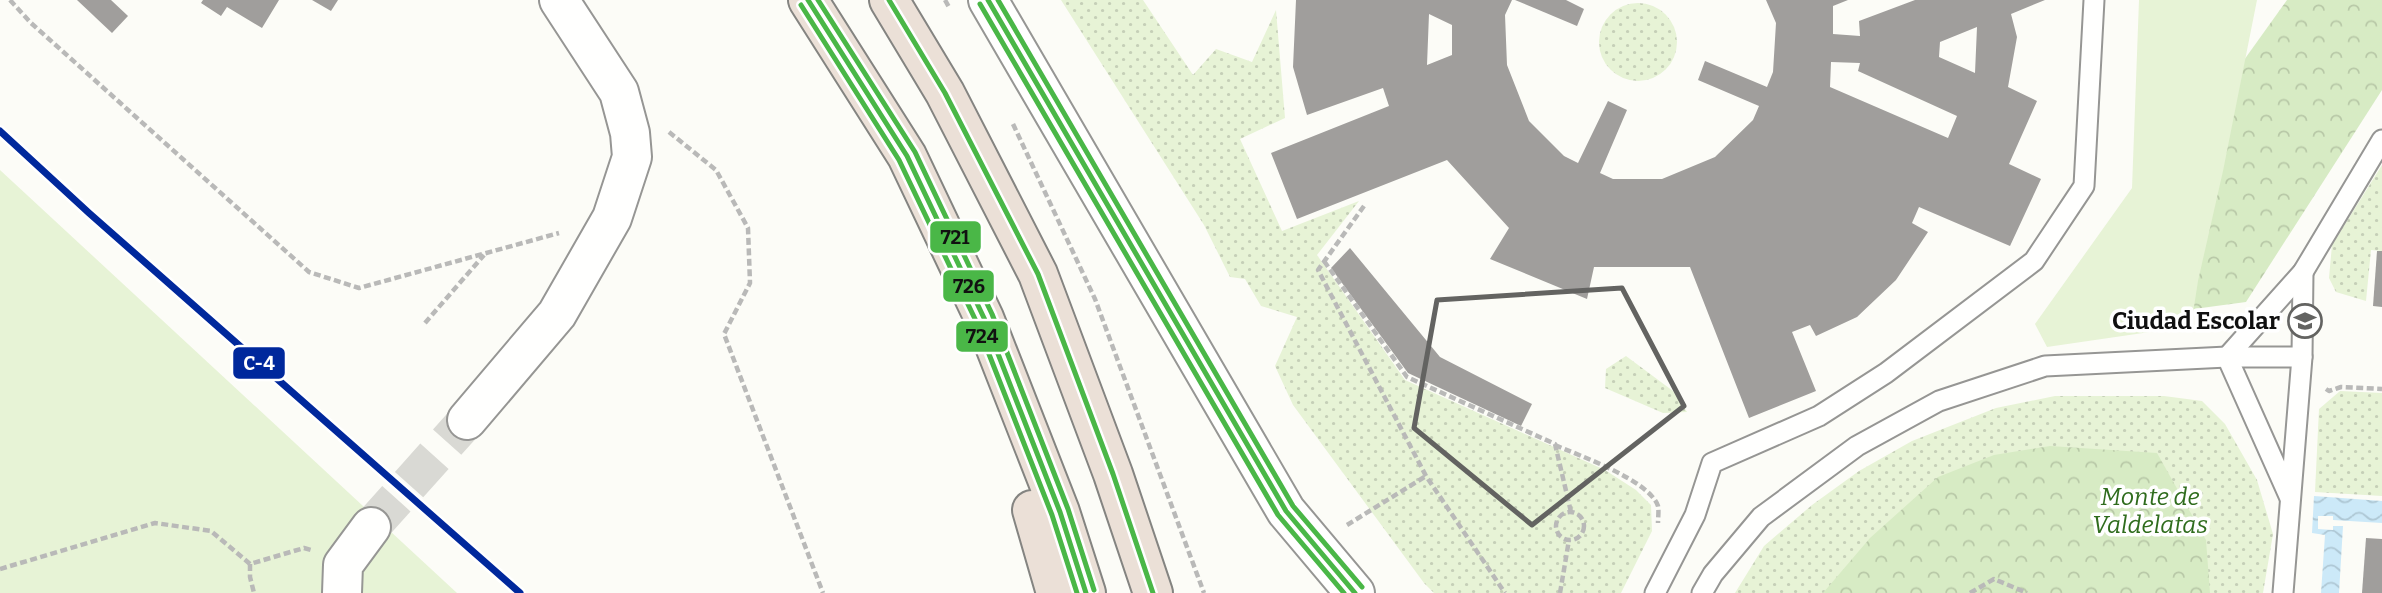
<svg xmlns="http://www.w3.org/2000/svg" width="2382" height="593" viewBox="0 0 2382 593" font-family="Bitter,serif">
<defs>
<pattern id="forest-crowns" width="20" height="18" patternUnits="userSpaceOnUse" patternTransform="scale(1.75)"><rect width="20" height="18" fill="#d7ebc4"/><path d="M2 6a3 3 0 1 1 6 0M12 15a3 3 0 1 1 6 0" fill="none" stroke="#b8c8a7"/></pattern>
<pattern id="garden-dots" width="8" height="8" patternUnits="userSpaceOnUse" patternTransform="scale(1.75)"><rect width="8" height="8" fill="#e7f3d6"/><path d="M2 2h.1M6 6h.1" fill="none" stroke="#c5cfb7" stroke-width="1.8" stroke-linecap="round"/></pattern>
<pattern id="water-waves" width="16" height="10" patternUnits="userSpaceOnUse" patternTransform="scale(1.75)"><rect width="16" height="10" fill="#cce9f8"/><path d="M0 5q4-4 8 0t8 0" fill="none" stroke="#aec7d4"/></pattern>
</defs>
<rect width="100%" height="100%" fill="#fcfcf7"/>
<g fill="url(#forest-crowns)">
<path d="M2287 0H2382V90L2246 302 2052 328Z"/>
<path d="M2211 425 2245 593H1775L1939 442Z"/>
</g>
<g fill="#e7f3d6">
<path d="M2139 0H2257L2223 171 2198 281 2191 326 2047 347 2035 324 2132 188Z"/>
<path d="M0 170 457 593H0Z"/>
</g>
<g fill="url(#garden-dots)">
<path d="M1061 0H1143L1193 75 1216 49 1252 62 1276 10 1285 118 1240 139 1282 231 1359 201 1317 255 1405 380 1605 470 1636 490 1651 505 1652 531 1621 593H1434L1424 583 1293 405 1275 366 1297 317 1261 306 1245 279 1230 277 1204 225Z"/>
<circle cx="1638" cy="42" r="39"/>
<path d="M2382 165V251L2371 250 2366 301 2336 292 2329 278 2332 245Z"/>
<path d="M1626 356 1673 391 1687 412 1663 413 1605 388 1606 369Z"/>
<path d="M2340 391 2382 393V496L2315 492 2319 409Z"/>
<path d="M2055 396H2164L2202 401 2225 424 2257 480 2273 534 2263 593H2210L2206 540 2157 453 2050 446 1994 455 1938 477 1870 538 1823 593H1735L1764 546 1812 505 1859 471 1912 441 1996 408Z"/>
</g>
<path fill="url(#water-waves)" d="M2314 496 2382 501V523L2333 520V516H2318V529L2333 530V526H2343L2339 593H2321L2325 535 2312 533Z"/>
<g fill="#a09e9c" fill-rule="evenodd">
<path d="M77 0H111L128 16 112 33Z"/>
<path d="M203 0H279L262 28 227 7 221 16 201 3Z"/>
<path d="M312 0H338L331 11Z"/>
<path d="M1296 0H1512L1505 15 1507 65 1529 121 1564 156 1578 163 1608 101 1627 110 1600 173 1613 179H1662L1715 157 1753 120 1759 106 1698 80 1705 61 1767 87 1773 72 1776 23 1766 0H1848L1833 6V34L1860 36 1859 21 1915 0H2045L2011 14 2017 37 2008 87 2037 101 2009 164 2041 179 2010 246 1919 207 1912 223 1928 232 1896 280 1857 317 1816 336 1810 325 1792 332 1816 391 1749 418 1690 267H1594L1587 299 1490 259 1509 228 1447 160 1297 219 1271 153 1389 106 1383 88 1307 115 1293 67ZM1429 14 1452 25V55L1427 65ZM1977 27 1975 73 1939 57 1940 42ZM1831 62 1860 63 1858 71 1957 116 1948 138 1830 87Z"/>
<path d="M1515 0H1566L1584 9 1577 26Z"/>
<path d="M1350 248 1440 357 1532 404 1521 426 1408 373 1331 268Z"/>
<path d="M2377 251H2382V307L2373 306Z"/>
<path d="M2366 538 2382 539V593H2362Z"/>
</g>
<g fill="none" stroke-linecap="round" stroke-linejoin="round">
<path stroke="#d9d9d4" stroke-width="38" stroke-dasharray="38 19" stroke-linecap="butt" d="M371 527 467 420"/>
<g stroke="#969694" stroke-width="23">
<g id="lane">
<path d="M2290 498 2227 357 2303 272 2382 140"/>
<path d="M1655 593 1695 515 1712 463 1819 416 1886 373 2034 261 2084 186 2094 0"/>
<path d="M1702 593 1713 574 1761 517 1857 446 1939 401 2045 366 2227 357H2302"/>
<path d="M2283 593 2302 357 2303 272"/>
</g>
</g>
<g stroke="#969694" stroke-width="42">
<g id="street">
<path d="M988 0 1286 511 1355 593"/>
<path d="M467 420 557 314 612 218 632 157 630 133 619 92 559 0"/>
<path d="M342 593 343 565 371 527"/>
</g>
</g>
<g stroke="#848481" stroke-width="42">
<g id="highway">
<path d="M808 0 907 156 984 318 1060 512 1086 593"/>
<path d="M889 0 945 93 1038 274 1113 474 1153 593"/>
<path d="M1032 510 1056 593"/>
</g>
</g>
<g stroke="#b9b9b8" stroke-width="4.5" stroke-dasharray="7 3.5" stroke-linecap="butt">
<path d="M10 0 31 23 309 272 359 288 559 233"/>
<path d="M945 0 950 9"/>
<path d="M1013 124 1095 299 1204 593"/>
<path d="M669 132 716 170 748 228 750 283 724 334 823 593"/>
<path d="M1364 206 1318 270 1426 476 1505 593"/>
<path d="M1324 261 1407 377 1555 444 1571 512"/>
<path d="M425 323 484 255"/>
<path d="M2326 389 2329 391 2341 387 2382 389"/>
<path d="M1555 445C1580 456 1649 480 1658 506 1659 511 1658 518 1658 523"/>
<circle cx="1570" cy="526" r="14"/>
<path d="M1347 525 1426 476"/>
<path d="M250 564V577L254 593"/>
<path d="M0 569 155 523 211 531 250 564 304 548 311 550"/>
<path d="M1560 593 1569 540"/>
<path d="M1970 593 1994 579 2027 593"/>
</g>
<use href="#lane" stroke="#fffffe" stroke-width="19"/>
<use href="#street" stroke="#fffffe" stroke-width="38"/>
<use href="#highway" stroke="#ebe0d7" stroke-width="38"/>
<g stroke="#fff" stroke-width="10">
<g id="bus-1">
<path d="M808 0 907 156 984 318 1060 512 1086 593"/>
<path d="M889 0 945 93 1038 274 1113 474 1153 593"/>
<path d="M988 0 1286 511 1355 593"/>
</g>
</g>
<g stroke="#fff" stroke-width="10">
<g id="bus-2">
<path d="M980 4 1278 515 1344 593"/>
<path d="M801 5 899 160 976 321 1052 515 1077 593"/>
</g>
</g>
<g stroke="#fff" stroke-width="10">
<g id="bus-3">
<path d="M818 0 915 152 992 314 1068 509 1094 590"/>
<path d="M998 0 1293 506 1362 587"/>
</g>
</g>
<use href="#bus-1" stroke="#4ab747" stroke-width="5"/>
<use href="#bus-2" stroke="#4ab747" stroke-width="5"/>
<use href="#bus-3" stroke="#4ab747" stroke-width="5"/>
<g stroke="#fff" stroke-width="12">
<path id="rail-1" d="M0 131 89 213 520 593"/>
</g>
<use href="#rail-1" stroke="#00289c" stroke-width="7"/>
</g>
<path fill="none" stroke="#636361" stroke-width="5" stroke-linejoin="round" d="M1622 288 1684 406 1532 525 1414 428 1437 300Z"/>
<defs>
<g id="school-ring" transform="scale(1.75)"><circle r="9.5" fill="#fff" stroke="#636361" stroke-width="1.5"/><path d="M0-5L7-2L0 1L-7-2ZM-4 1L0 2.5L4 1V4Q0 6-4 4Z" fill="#636361"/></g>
</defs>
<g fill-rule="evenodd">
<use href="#school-ring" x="2305" y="321"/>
</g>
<g text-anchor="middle" stroke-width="7" stroke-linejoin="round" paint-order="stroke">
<g font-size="24" font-weight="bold" fill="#101010" stroke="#fff" text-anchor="end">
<text x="2280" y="329">Ciudad Escolar</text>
</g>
<g font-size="24" font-style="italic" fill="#2f6c1d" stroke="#fff">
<text x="2150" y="505">Monte de<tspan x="2150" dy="28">Valdelatas</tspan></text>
</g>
</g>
<g stroke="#fff" stroke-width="2.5">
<rect x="929" y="220" width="53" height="34" rx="7" fill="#4ab747"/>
<rect x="942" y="269" width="53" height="34" rx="7" fill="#4ab747"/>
<rect x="955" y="320" width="54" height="33" rx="7" fill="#4ab747"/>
<rect x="232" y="346" width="54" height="34" rx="7" fill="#00289c"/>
</g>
<g font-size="19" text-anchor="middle" font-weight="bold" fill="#fff">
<text x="259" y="370">C-4</text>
</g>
<g font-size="19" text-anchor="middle" font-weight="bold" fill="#111">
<text x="955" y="244">721</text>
<text x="969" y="293">726</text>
<text x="982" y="343">724</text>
</g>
</svg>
